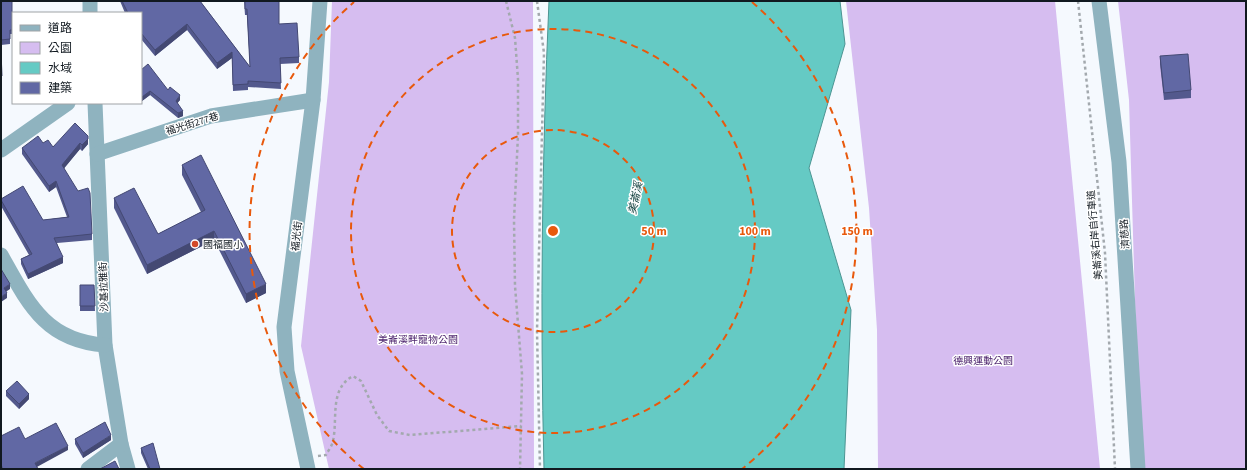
<svg xmlns="http://www.w3.org/2000/svg" width="1247" height="470" viewBox="0 0 1247 470" font-family="'Source Sans 3','Noto Sans TC',sans-serif">
<rect width="100%" height="100%" fill="#f5f9fe"/>
<g fill="#d6bdf0">
<path d="M332 1H533L534 469H329L301 346 329 82Z"/>
<path d="M846 1H1055L1100 469H878L877 330 869 208Z"/>
<path d="M1118 1H1246V469H1140L1129 100Z"/>
</g>
<path fill="#65cac4" stroke="#4c9593" d="M549 1H840L845 44 809 168 851 310 844 469H544C540 313 542 157 549 1Z"/>
<g fill="none" stroke-linecap="round" stroke-linejoin="round">
<g stroke="#a3a9ae" stroke-width="2.5" stroke-dasharray="3 3" stroke-linecap="butt">
<path d="M506 1 515 38 518 79V135L514 220 515 286 522 374 520 469"/>
<path d="M537 1 544 53 537 331 540 469"/>
<path d="M1078 1 1105 253 1115 469"/>
<path d="M318 456 326 455C328 451 332 446 333 441 338 418 329 389 353 376L361 381 377 415 389 431 410 435 521 426"/>
</g>
<g stroke="#8fb3bf" stroke-width="15">
<path d="M90 1V13"/>
<path d="M1099 1 1119 162 1138 469"/>
<path d="M95 103 105 345 121 444 128 469"/>
<path d="M1 150 68 103"/>
<path d="M97 154 211 116 313 100"/>
<path d="M1 255C28 303 45 341 105 345"/>
<path d="M88 469 121 444"/>
<path d="M308 469 287 371 284 327 313 100 320 1"/>
</g>
</g>
<g fill="#53598d">
<path d="M1 1H12V34H10V44L1 45Z"/>
<path d="M120 1H200L250 67 247 15H245L244 1 279 24 299 57V63L280 64 281 89 248 87V90L233 91 232 58 217 69 187 30 155 56 141 39V13H125Z"/>
<path d="M1160 56 1191 90V98L1164 100 1160 64Z"/>
<path d="M141 70 180 100 177 103 183 116 178 118 150 95 142 101 141 100Z"/>
<path d="M88 136V144L82 151 80 149 64 168 92 234V240L57 243 63 263 28 279 21 264V259L29 255 1 206V199L43 220 67 217 56 187 49 192 22 154V148L43 143 53 147Z"/>
<path d="M182 165 266 293 246 303 214 240 147 274 114 208V198L158 234 201 212 182 175Z"/>
<path d="M80 285H94L95 311H80Z"/>
<path d="M6 391 29 399 19 409 6 396Z"/>
<path d="M75 439 111 440 83 458 75 444Z"/>
<path d="M141 448 160 469H148L141 453Z"/>
</g>
<g fill="#444973">
<path d="M187 24V30L155 56V50Z"/>
<path d="M232 52V58L217 69V63Z"/>
<path d="M150 91V95L142 101V97Z"/>
<path d="M180 95V100L176 105V101Z"/>
<path d="M183 111V116L178 118V113Z"/>
<path d="M88 139V144L82 151V145Z"/>
<path d="M80 143V149L62 171V165Z"/>
<path d="M56 181V187L49 192V186Z"/>
<path d="M214 231V240L147 274V265Z"/>
<path d="M63 257V263L28 279V274Z"/>
<path d="M10 284V289L4 293V288Z"/>
<path d="M266 284V293L246 303V294Z"/>
<path d="M7 293V298L1 302V297Z"/>
<path d="M29 394V399L19 409V404Z"/>
<path d="M111 435V440L83 458V453Z"/>
<path d="M68 446V450L35 468V463Z"/>
</g>
<g fill="#6168a4" stroke="#444973">
<path d="M1 1H12V30H10V39L1 40Z"/>
<path d="M122 1H200L250 67 247 9H245V1H279V24L297 23 299 57 280 58 281 83 248 81V84L233 85 232 52 217 63 187 24 155 50 141 33V13H128Z"/>
<path d="M1 52 2 76H1Z"/>
<path d="M1188 54 1191 90 1164 93 1160 56Z"/>
<path d="M148 64 168 90 170 87 180 95 176 101 183 111 178 113 150 91 142 97 141 95V70Z"/>
<path d="M75 123 88 136V139L82 145 80 143 62 165 78 191 88 188 90 193 92 234 54 238 63 257 28 274 21 259 32 254 1 200V199L23 186 43 220 69 217 56 181 49 186 22 148 38 136 43 143 48 140 53 147Z"/>
<path d="M201 155 266 284 246 294 214 231 147 265 114 198 134 188 158 234 205 210 182 165Z"/>
<path d="M1 269 10 284 4 288 7 293 1 297Z"/>
<path d="M80 285H94L95 306H80Z"/>
<path d="M17 381 29 394 19 404 6 391Z"/>
<path d="M105 422 111 435 83 453 75 439Z"/>
<path d="M56 423 68 446 35 463 38 469H3L1 465V436L19 427 25 439Z"/>
<path d="M153 443 160 469H150L141 448Z"/>
<path d="M115 461 119 469H100Z"/>
</g>
<g fill="none" stroke="#e8590c" stroke-width="2" stroke-dasharray="7 5">
<circle cx="553" cy="231" r="101"/>
<circle cx="553" cy="231" r="202"/>
<path d="M364 469A304 304 0 0 1 354 2M752 2A304 304 0 0 1 742 469"/>
</g>
<circle fill="#d24828" stroke="#fff" stroke-width="1.5" cx="195" cy="244" r="4"/>
<g text-anchor="middle" stroke-width="3" stroke-linejoin="round" paint-order="stroke">
<g font-size="10" fill="#111920" stroke="#fff">
<text transform="translate(192 123) rotate(-17)" y="4">福光街277巷</text>
<text transform="translate(1124 234) rotate(-94)" y="4">濟慈路</text>
<text transform="translate(1094 235) rotate(-95)" y="4">美崙溪右岸自行車道</text>
<text transform="translate(296 236) rotate(-83)" y="4">福光街</text>
<text transform="translate(103 287) rotate(-92)" y="4">沙基拉雅街</text>
</g>
<g font-size="10" fill="#111920" stroke="#fff" text-anchor="start">
<text x="203" y="248">國福國小</text>
</g>
<g font-size="10" fill="#4d246e" stroke="#fff">
<text x="418" y="343">美崙溪畔寵物公園</text>
<text x="983" y="364">德興運動公園</text>
</g>
<g font-size="11" font-style="italic" fill="#164442" stroke="#fff">
<text transform="translate(635 198) rotate(-78)" y="4">美崙溪</text>
</g>
</g>
<circle cx="553" cy="231" r="6" fill="#e8590c" stroke="#fff" stroke-width="2"/>
<g font-size="12" text-anchor="middle" font-weight="bold" fill="#e8590c" stroke="#fff" stroke-width="3" stroke-linejoin="round" paint-order="stroke">
<text x="654" y="235">50 m</text>
<text x="755" y="235">100 m</text>
<text x="857" y="235">150 m</text>
</g>
<rect width="1247" height="470" fill="none" stroke="#111920" stroke-width="4"/>
<rect x="12" y="12" width="130" height="92" fill="#ffffff" stroke="#a0a3a6"/>
<rect x="20" y="25" width="20" height="6" fill="#8fb3bf" stroke="#a0a3a6"/>
<text x="48" y="32" font-size="12" fill="#111920">道路</text>
<rect x="20" y="42" width="20" height="12" fill="#d6bdf0" stroke="#a0a3a6"/>
<text x="48" y="52" font-size="12" fill="#111920">公園</text>
<rect x="20" y="62" width="20" height="12" fill="#65cac4" stroke="#a0a3a6"/>
<text x="48" y="72" font-size="12" fill="#111920">水域</text>
<rect x="20" y="82" width="20" height="12" fill="#6168a4" stroke="#a0a3a6"/>
<text x="48" y="92" font-size="12" fill="#111920">建築</text>
</svg>
